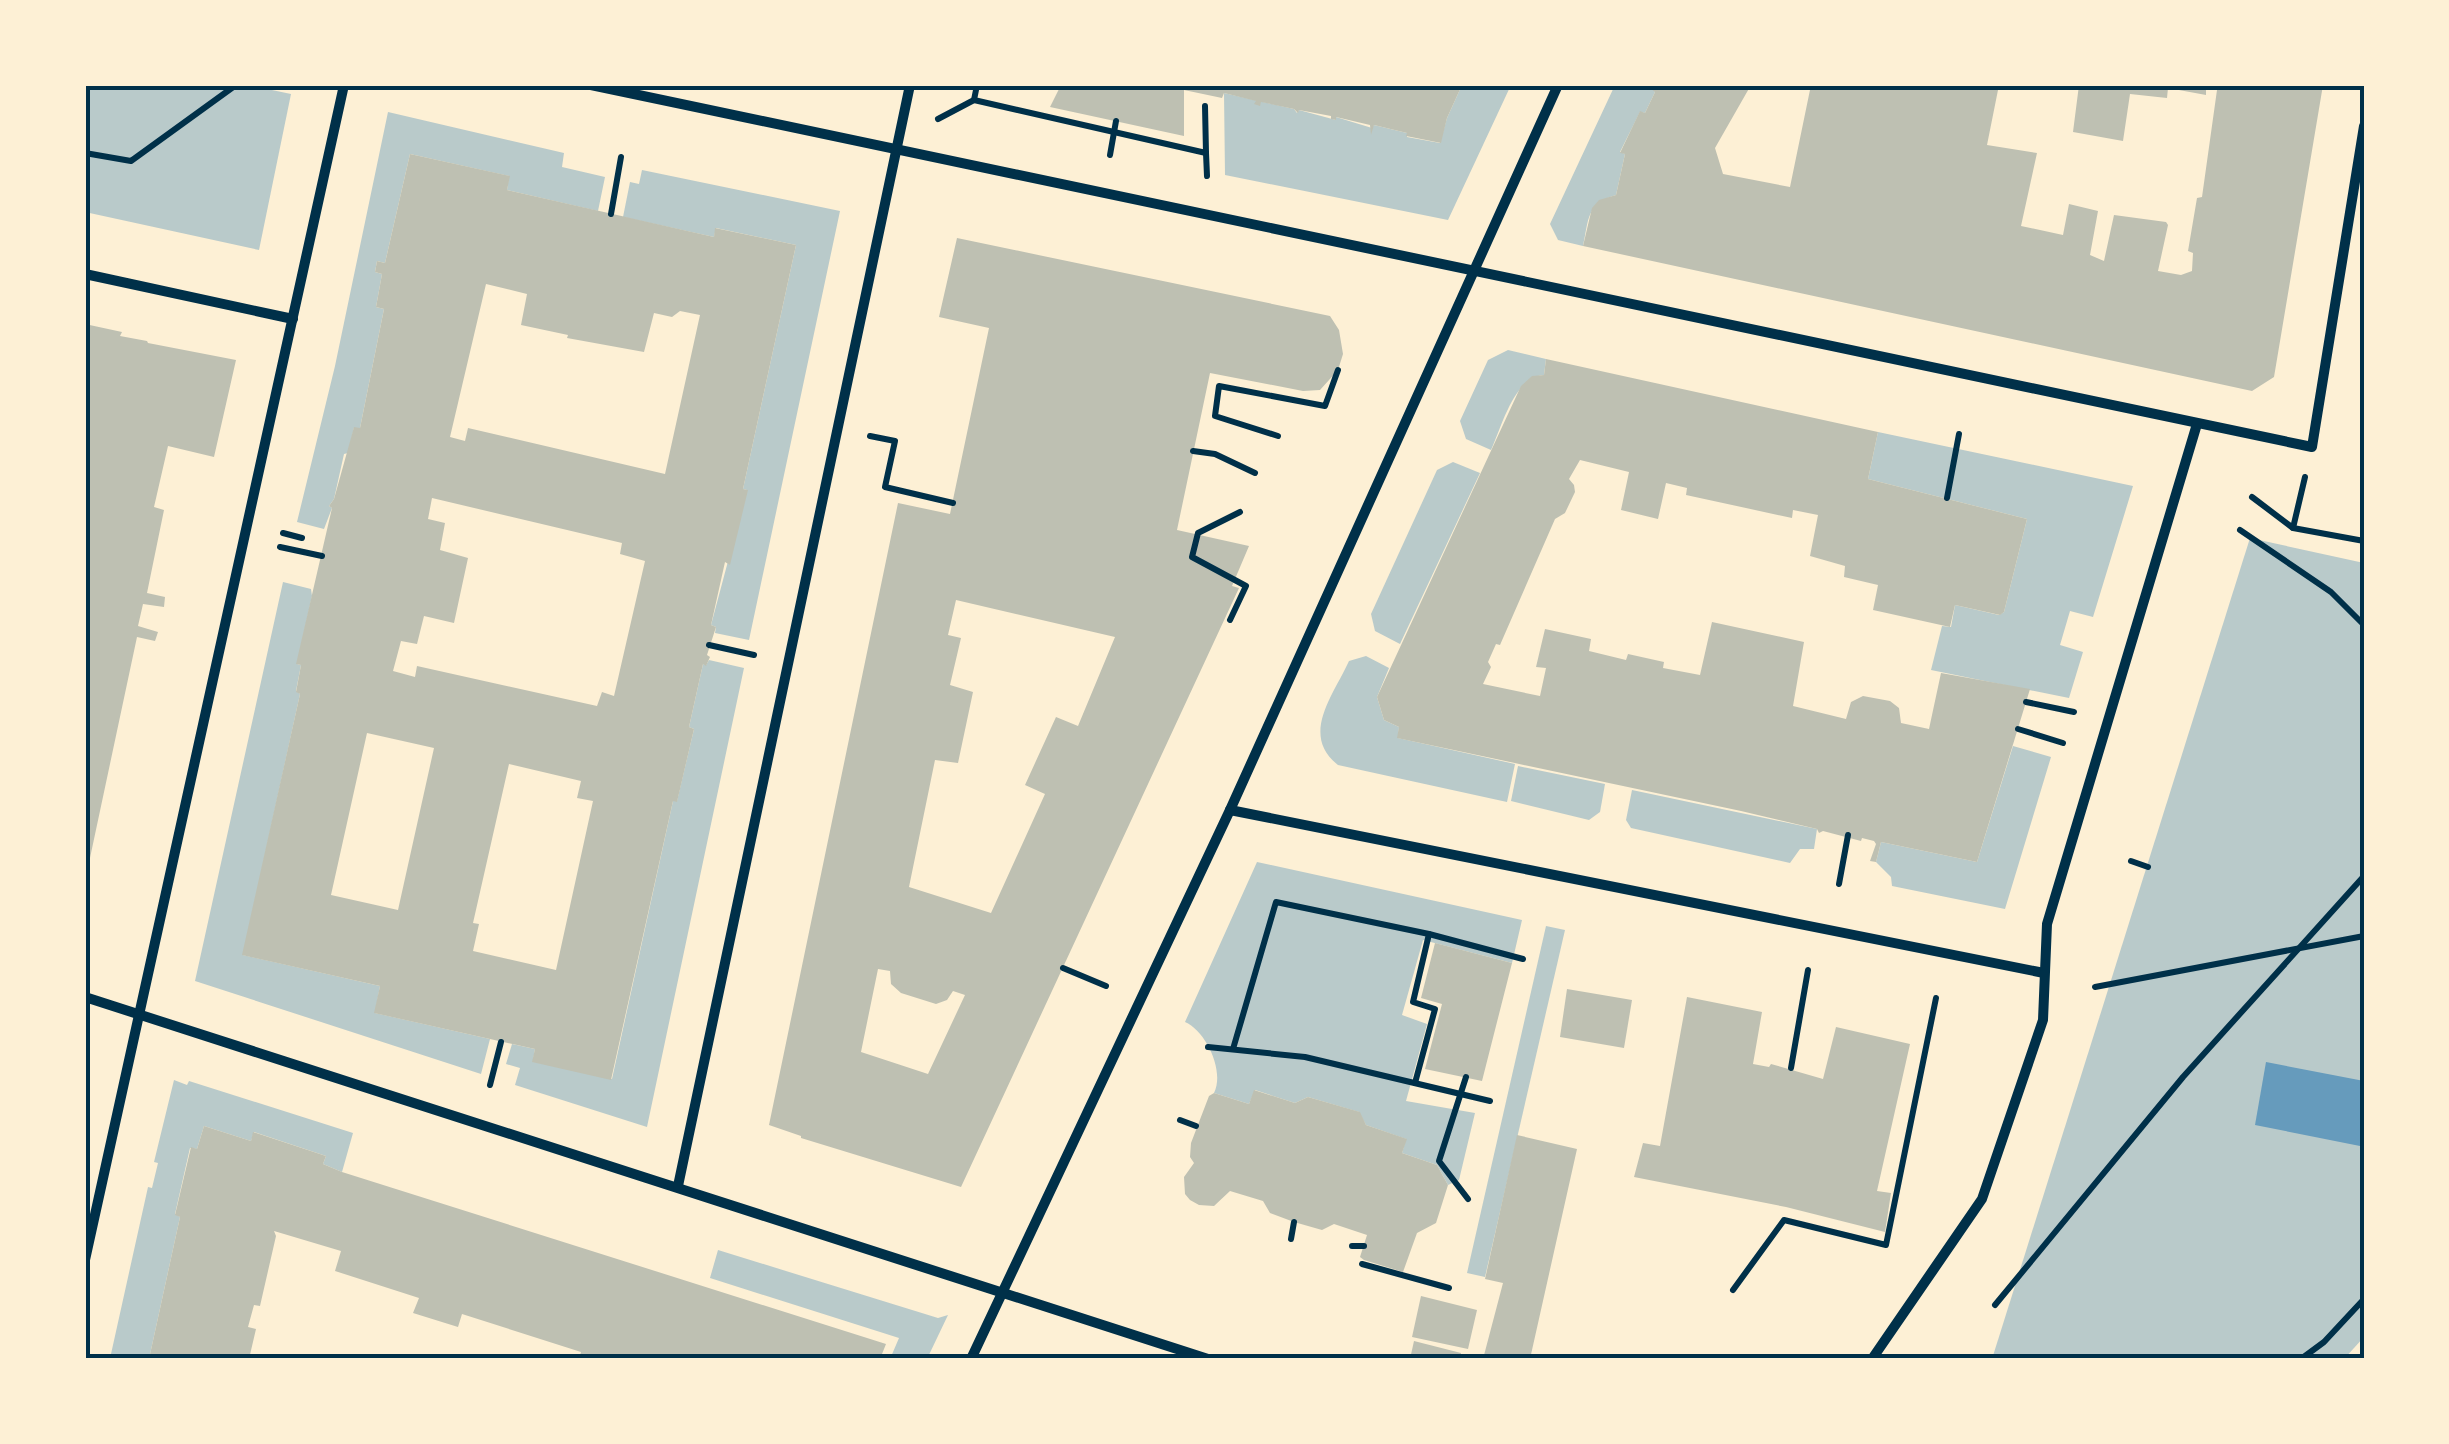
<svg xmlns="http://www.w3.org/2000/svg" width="2449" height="1444" viewBox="0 0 2449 1444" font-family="Figtree,sans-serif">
<rect width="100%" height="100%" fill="#fdf0d5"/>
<g fill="#b9caca">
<path d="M85 85H248L291 94 259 250 85 212Z"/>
<path d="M1462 85H1511L1448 220 1225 175 1224 93 1294 109 1297 113 1299 110 1336 120V117L1372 128 1374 125 1407 133V137L1440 143 1447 118Z"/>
<path d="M1615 85H1652L1655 92 1645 113 1640 112 1620 152 1625 154 1616 195C1586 204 1589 219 1583 246L1558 240 1550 224Z"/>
<path d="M388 112 564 153 562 167 605 177 598 211 507 190 509 176 410 154 385 263 377 261 375 272 382 274 376 307 384 309 360 428H354L348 453 344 454 334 499 329 506 332 508 324 529 297 522 335 366Z"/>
<path d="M642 170 840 211 749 640 715 633 716 627 711 625 747 490 743 489 796 245 716 228 714 237 623 217 630 182 639 184Z"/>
<path d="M1508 350 1546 359 1544 375C1514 377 1502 426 1491 450L1466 439 1460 421 1488 360Z"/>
<path d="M1878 432 2133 486 2093 617 2070 611 2060 645 2083 652 2069 698 1931 670 1942 626 1951 627 1955 605 1999 615 2004 612 2027 519 1868 479Z"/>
<path d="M1453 462 1480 473 1400 644 1375 631 1371 614 1437 470Z"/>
<path d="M2250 538 2364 563V1337L2344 1359H1992Z"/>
<path d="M283 582 311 589 312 596 297 664 301 665 296 691 300 694 243 955 380 986 375 1013 490 1039 481 1074 195 981Z"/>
<path d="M1366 656 1389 668 1377 697 1384 720 1399 727 1398 738 1515 764 1507 802 1338 765C1300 735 1333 696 1349 661Z"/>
<path d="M709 660 744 668 647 1127 515 1085 520 1068 506 1064 512 1044 535 1049 533 1061 612 1079 673 801H677L694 729 689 727 703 664 706 665Z"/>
<path d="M2013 746 2051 757 2005 909 1892 886 1891 877 1876 862 1881 842 1977 862Z"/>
<path d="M1518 766 1605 784 1600 812 1589 820 1511 801Z"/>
<path d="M1632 790 1817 829 1814 849H1800L1790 863 1631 828 1626 820Z"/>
<path d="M1257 862 1522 920 1512 963 1423 940 1402 1015 1427 1024 1406 1101 1475 1113 1459 1180 1448 1185 1437 1165 1402 1153 1406 1139 1366 1125 1359 1112 1308 1097 1295 1103 1255 1090 1249 1104 1214 1093C1225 1071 1206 1031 1185 1022Z"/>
<path d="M1546 926 1565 930 1485 1277 1467 1273Z"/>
<path d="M174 1080 187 1085 189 1081 353 1133 342 1172 323 1164 326 1156 254 1132 251 1141 204 1126 197 1149 190 1148 175 1214 180 1217 149 1359 115 1358 111 1354 148 1187 152 1188 158 1163 154 1162Z"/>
<path d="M718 1250 938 1318 948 1315 927 1359H890L899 1338 710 1278Z"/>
</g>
<path fill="#669bbc" d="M2266 1062 2364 1081V1131L2360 1146 2255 1125Z"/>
<g fill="#bec0b2" fill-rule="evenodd">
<path d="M1061 85H1462L1447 118 1441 143 1406 136 1407 133 1374 125 1371 135 1370 125 1336 117V120L1331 119V116L1299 110 1298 113 1294 109 1261 102 1260 106 1254 104 1256 101 1224 93 1222 98 1184 90V136L1050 107Z"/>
<path d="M1652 85H1751L1715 148 1723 174 1790 187 1811 85H1999L1987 145 2037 153 2021 226 2063 235 2069 204 2098 211 2090 255 2104 261 2114 215 2166 222 2168 225 2158 271 2181 275 2192 271 2193 253 2188 251 2197 198 2202 197 2217 90 2206 89V95L2168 88 2167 98 2130 94 2123 141 2073 132 2079 85H2323L2274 377 2252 391 1583 246 1592 208 1599 200 1616 195 1625 154 1620 153 1640 111 1645 113 1655 92 1650 88Z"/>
<path d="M410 154 510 176 507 190 714 237 715 228 796 245 743 489 748 490 730 565 725 562 711 625 716 627 707 655 710 657 706 666 703 664 689 727 694 729 677 802 673 801 611 1080 532 1062 535 1049 374 1013 380 986 242 955 300 694 296 692 301 665 296 664 332 508 329 506 334 499 354 427 360 428 384 309 376 307 382 274 375 272 377 261 385 263ZM486 284 527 294 521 325 568 335 567 338 644 352 654 313 672 317 680 311 700 315 665 474 468 428 465 441 450 437ZM432 498 622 543 620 554 645 561 614 696 602 692 597 706 417 666 415 677 393 671 401 641 417 644 424 616 454 623 468 558 440 550 445 523 428 519ZM367 733 434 748 398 910 331 895ZM509 764 581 781 577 798 593 801 556 970 473 951 479 924 473 923Z"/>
<path d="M957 238 1330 316 1339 330 1343 354 1338 370 1320 390 1303 391 1210 373 1177 530 1249 546 1232 586 1239 588 961 1187 801 1138V1136L769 1125 898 503 950 514 989 328 939 317ZM956 600 1115 637 1078 726 1056 717 1025 785 1045 794 991 913 909 887 935 760 958 763 973 692 950 685 961 638 948 635ZM878 969 890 971 891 984 901 993 936 1004 947 1000 953 991 965 995 928 1074 861 1052Z"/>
<path d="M85 324 122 332 120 336 147 341 148 343 236 360 214 457 168 446 154 507 164 510 147 593 165 597 164 607 143 604 138 626 158 632 155 641 137 637 87 872Z"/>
<path d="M1546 359 1878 432 1868 479 2027 519 2004 612 2000 615 1955 605 1950 627 1873 610 1878 585 1844 577 1845 566 1810 556 1818 515 1793 510 1792 518 1686 495 1687 488 1666 483 1658 519 1621 510 1629 472 1580 460 1569 479 1574 485 1575 492 1565 513 1555 519 1500 645 1496 644 1488 662 1491 667 1483 684 1540 696 1546 668 1536 667 1545 629 1591 639 1589 651 1626 660 1628 654 1664 662 1663 668 1700 675 1712 622 1804 642 1793 706 1846 719 1851 702 1863 696 1890 701 1899 708 1901 723 1929 729 1941 673 2030 689 1977 862 1881 842 1876 862 1870 861 1876 844 1874 841 1862 838 1861 841 1823 831 1819 833 1817 829 1741 811 1397 738 1399 727 1384 720 1377 697 1521 386 1532 376 1544 375Z"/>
<path d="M1435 943 1512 963 1482 1081 1425 1069 1442 1004 1421 998Z"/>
<path d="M1567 989 1632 1000 1624 1048 1560 1037Z"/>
<path d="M1687 997 1762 1012 1753 1064 1769 1067 1771 1064 1823 1079 1836 1027 1910 1044 1877 1191 1891 1193 1885 1232 1786 1207 1634 1177 1643 1143 1660 1146Z"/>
<path d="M1254 1090 1295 1103 1308 1097 1360 1112 1366 1125 1407 1139 1402 1153 1437 1165 1448 1185 1436 1223 1417 1233 1403 1272 1364 1260 1360 1257 1367 1235 1334 1224 1322 1230 1294 1222 1270 1213 1263 1201 1230 1191 1214 1206 1199 1205 1190 1200 1185 1194 1184 1177 1194 1163 1190 1157 1191 1143 1209 1096 1214 1093 1249 1104Z"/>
<path d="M204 1126 251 1141 253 1132 326 1156 323 1164 342 1172 886 1344 880 1359H579L581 1352 462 1314 458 1327 413 1313 419 1298 335 1271 341 1251 274 1231 276 1236 260 1306 254 1305 248 1327 256 1329 249 1359H149L180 1217 175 1215 191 1147 197 1149Z"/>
<path d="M1517 1135 1577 1149 1530 1359H1483L1503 1283 1485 1279Z"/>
<path d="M1421 1296 1477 1310 1468 1349 1412 1337Z"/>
<path d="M1414 1341 1461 1353 1460 1359H1410Z"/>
</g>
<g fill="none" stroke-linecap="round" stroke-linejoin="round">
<g stroke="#003049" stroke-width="6">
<path d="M977 85 974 100 1206 153 1205 106"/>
<path d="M938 119 974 100"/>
<path d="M85 153 131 161 236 85"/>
<path d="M1206 153 1207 176"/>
<path d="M1110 155 1116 121"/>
<path d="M611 214 621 157"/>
<path d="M870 436 895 441 885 487 953 503"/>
<path d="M1278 436 1215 416 1219 386 1325 406 1338 370"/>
<path d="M1193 451 1215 454 1255 473"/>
<path d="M2252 497 2293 528 2364 541"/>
<path d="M1947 498 1959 434"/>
<path d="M2293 528 2305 477"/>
<path d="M2240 530 2331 592 2364 625"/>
<path d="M283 533 302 538"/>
<path d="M280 547 322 556"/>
<path d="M1230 620 1246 586 1192 557 1198 533 1240 512"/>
<path d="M709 645 754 655"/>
<path d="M2026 702 2074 712"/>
<path d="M2018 729 2063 743"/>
<path d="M2131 861 2148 867"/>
<path d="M1839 884 1848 835"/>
<path d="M1063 968 1106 986"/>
<path d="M2095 987 2364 936"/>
<path d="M1208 1047 1305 1057 1490 1101"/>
<path d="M1233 1049 1276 902 1429 934 1523 959"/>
<path d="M1791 1068 1808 970"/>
<path d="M1466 1077 1439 1161 1468 1199"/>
<path d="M1415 1083 1435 1009 1413 1002 1429 934"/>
<path d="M490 1085 501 1042"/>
<path d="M1180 1120 1196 1126"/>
<path d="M1291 1239 1294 1222"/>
<path d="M1352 1246H1364"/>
<path d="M1362 1264 1449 1288"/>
<path d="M1733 1290 1784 1220 1886 1245 1936 998"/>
<path d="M1995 1305 2183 1077 2364 876"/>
<path d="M2301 1359 2324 1342 2364 1299"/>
</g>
<g stroke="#003049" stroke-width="10">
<path d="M591 85 2312 447 2364 126"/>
<path d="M85 274 293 319"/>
<path d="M1230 810 2044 973"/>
<path d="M85 997C459 1119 834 1237 1208 1359"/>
<path d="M678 1186 910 85"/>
<path d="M85 1260 344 85"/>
<path d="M971 1359 1230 810 1558 85"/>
<path d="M1872 1359 1982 1199 2043 1020 2047 924 2197 424"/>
</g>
</g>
<rect width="2449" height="1444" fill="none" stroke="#fdf0d5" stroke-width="175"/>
<rect x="88" y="88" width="2274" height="1268" fill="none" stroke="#003049" stroke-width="4"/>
</svg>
